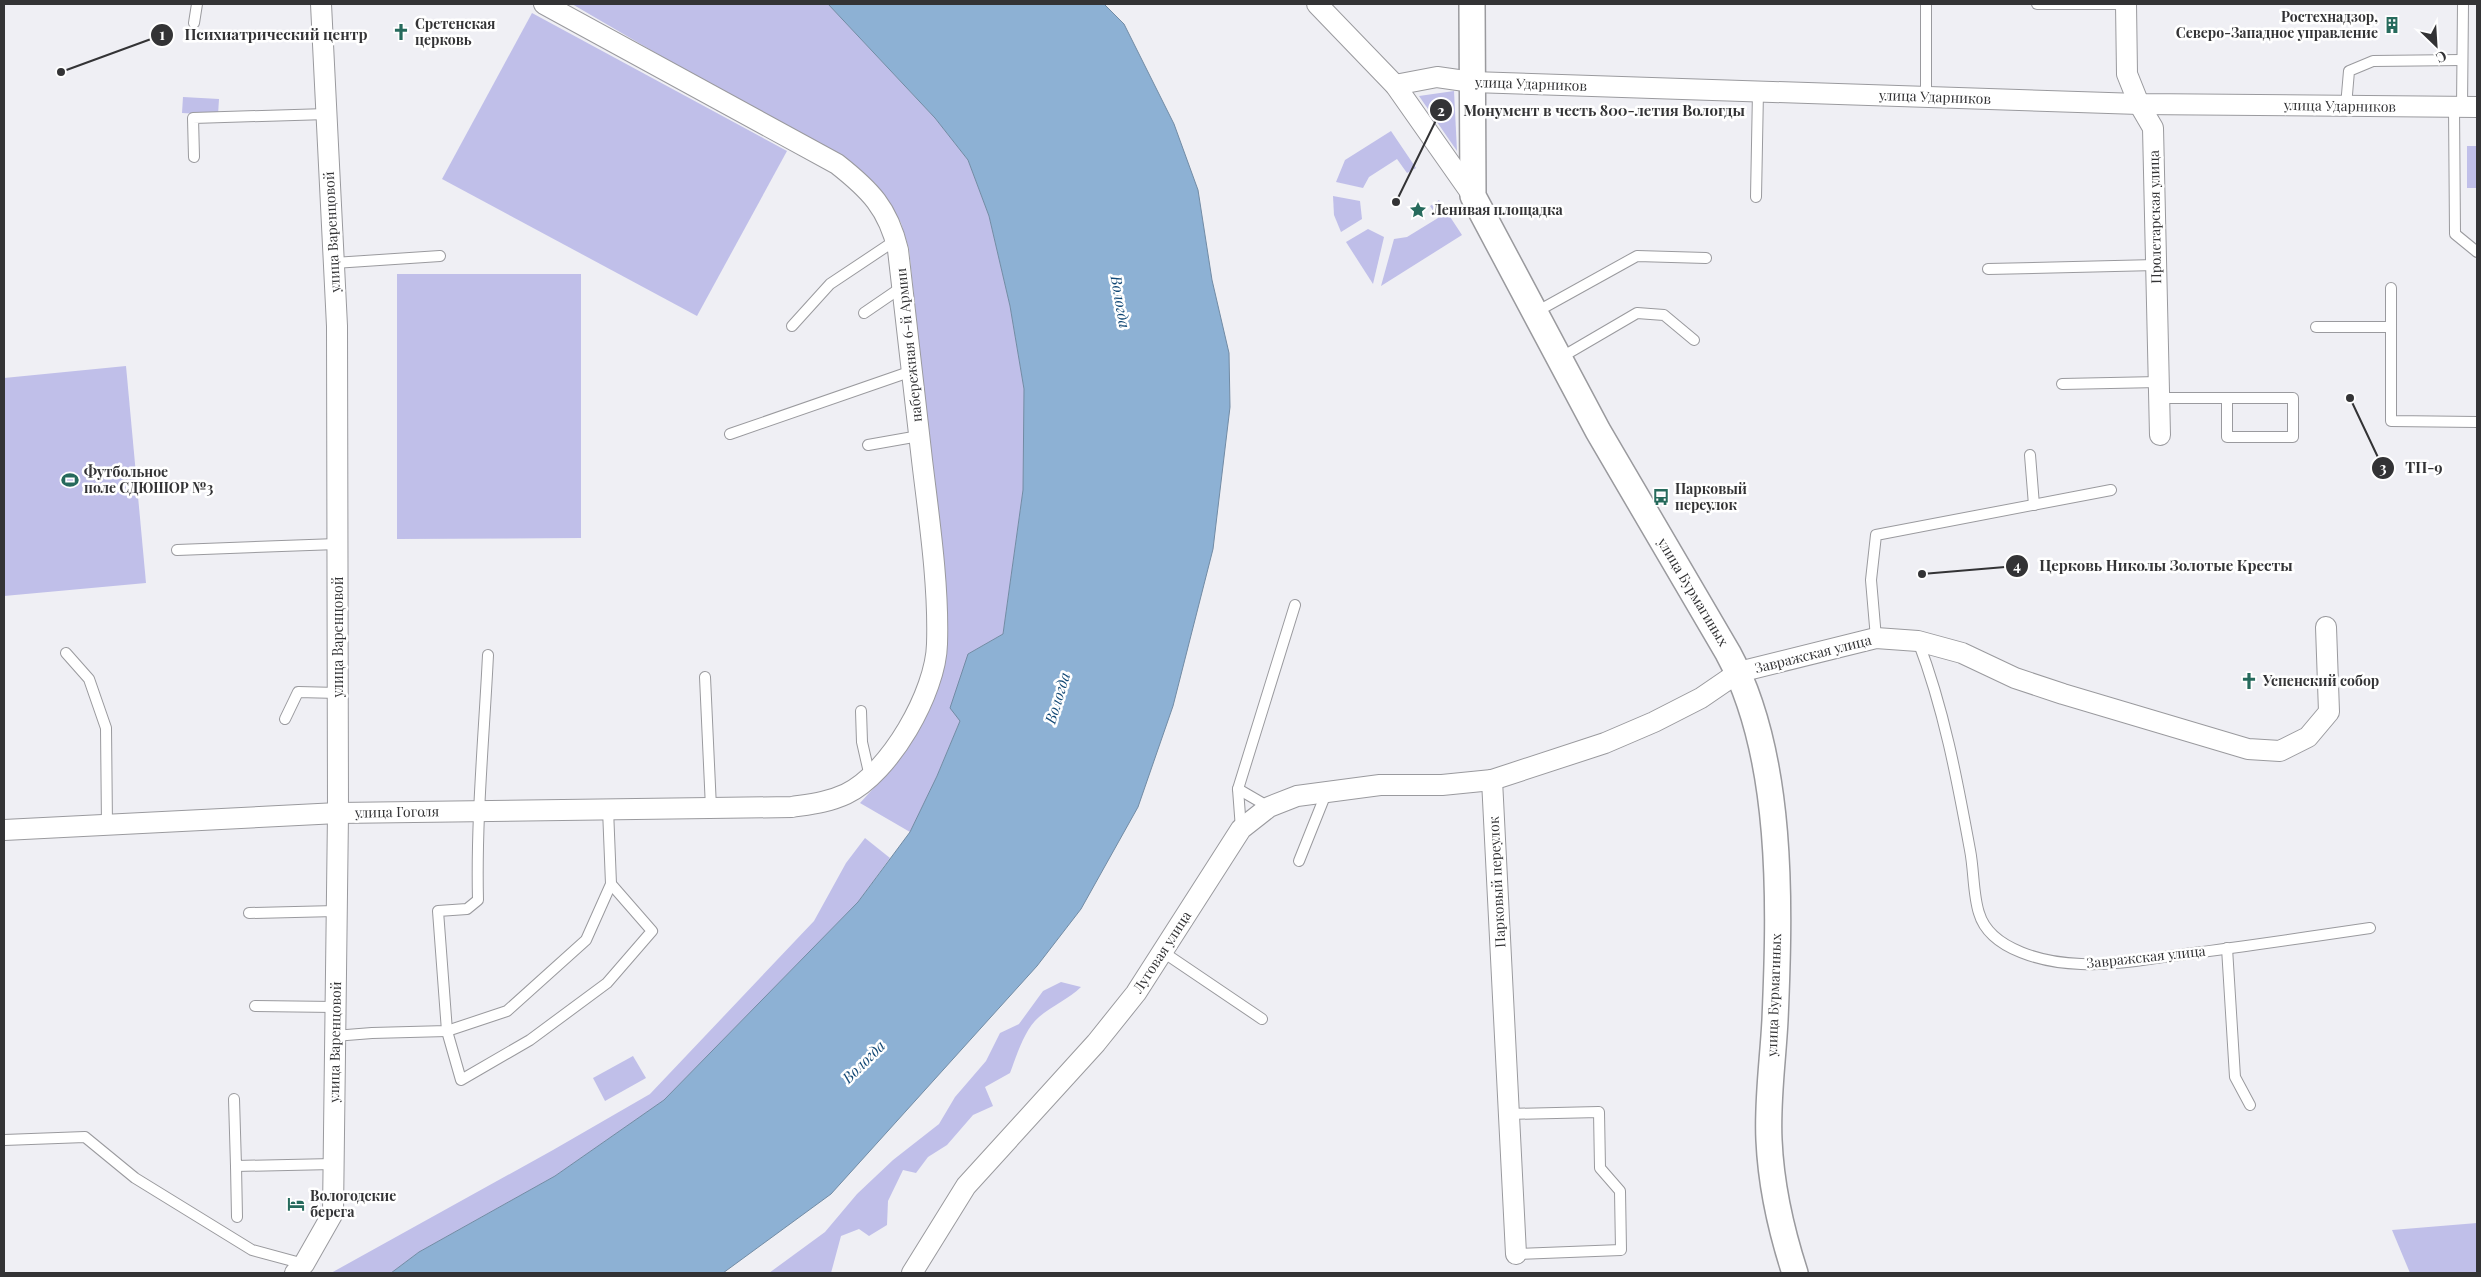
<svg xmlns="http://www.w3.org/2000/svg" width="2481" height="1277" viewBox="0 0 2481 1277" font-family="'Playfair Display',serif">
<rect width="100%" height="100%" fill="#efeff4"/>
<g fill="#c0bfe9">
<path d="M572 4H828L935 118 968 160 989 216 1010 306 1024 389 1023 490 1003 634 968 654 960 721 937 776 910 832 860 803 894 766 914 734 941 555 909 249 901 223 889 202 875 183 844 158 721 91Z"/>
<path d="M532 13 787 151 697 316 442 179Z"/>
<path d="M1454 91 1457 151 1419 96Z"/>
<path d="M183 97 219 99 218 115 182 113Z"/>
<path d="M1391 131 1416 168 1407 173 1397 159 1369 177 1363 188 1336 182 1345 160Z"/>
<rect x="2467" y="146" width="10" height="42"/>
<path d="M1333 196 1360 201 1362 219 1341 232 1334 215Z"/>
<path d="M1439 200 1462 235 1381 286 1394 239 1407 237 1438 218 1430 206Z"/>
<path d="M1368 229 1384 237 1373 284 1346 242Z"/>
<path d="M397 274H581V538L397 539Z"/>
<path d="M126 366 146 583 4 596V378Z"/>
<path d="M865 838 890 858 858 902 664 1100 555 1176 419 1252 391 1273H331L553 1150 650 1094 814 921 846 863Z"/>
<path d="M1061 982 1081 987C1069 999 1053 1005 1039 1017 1024 1030 1017 1055 1010 1073L985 1087 993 1106 973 1115 947 1145 928 1157 916 1173 903 1170 888 1201 887 1225 869 1236 859 1229 841 1236 831 1273H769L825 1232 857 1194 893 1160 939 1124 955 1097 986 1061 1000 1033 1019 1024 1043 991Z"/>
<path d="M633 1056 646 1078 605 1101 593 1078Z"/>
<path d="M2477 1223V1273H2410L2392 1230Z"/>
</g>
<path fill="#8db1d4" stroke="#728ba4" d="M828 4H1104L1124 24 1174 124 1198 190 1212 280 1229 353 1230 407 1213 549 1173 706 1138 807 1081 909 1037 966 831 1194 723 1273H391L419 1252 555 1176 664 1100 858 902 910 832 937 776 960 721 950 708 968 654 1003 634 1023 490 1024 389 1010 306 989 216 968 160 935 118Z"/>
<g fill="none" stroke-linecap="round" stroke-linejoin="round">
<g stroke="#9a9a9e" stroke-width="12">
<g id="service">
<path d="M2037 4H2126"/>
<path d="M194 23 197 4"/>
<path d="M1926 97V4"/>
<path d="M2346 106 2349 71 2373 61 2462 60"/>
<path d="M2454 107 2455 234 2477 252"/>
<path d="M2462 107 2463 4"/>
<path d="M194 157 193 118 327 114"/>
<path d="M1756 197 1758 91"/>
<path d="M334 263 440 256"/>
<path d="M1988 269 2156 265"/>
<path d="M2391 288V421L2477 422"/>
<path d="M1536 312 1637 256 1706 258"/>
<path d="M864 313 902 287"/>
<path d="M792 326 830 284 896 240"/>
<path d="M2316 327H2391"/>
<path d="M1560 358 1637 313 1664 315 1694 340"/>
<path d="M2062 384 2159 382"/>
<path d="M2159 398H2293V437H2227V398"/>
<path d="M730 434 912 371"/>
<path d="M868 445 919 436"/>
<path d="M2030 455 2034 505"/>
<path d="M177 550 337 544"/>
<path d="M1876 638 1871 580 1876 535 2111 490"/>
<path d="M1918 641C1944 709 1957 779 1970 850 1974 870 1973 895 1979 913 1990 951 2047 963 2081 964 2116 966 2152 958 2186 954 2248 946 2309 937 2370 928"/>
<path d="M66 653 89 679 106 728 107 825"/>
<path d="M488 655C484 737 476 819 478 900L467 909 438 911 447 1031 461 1080 530 1040 607 983 652 931 611 884"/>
<path d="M705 677 711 808"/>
<path d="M861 711 862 742 870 777"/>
<path d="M285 719 298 692 338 693"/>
<path d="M1238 789 1241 829"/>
<path d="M1269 807 1238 789 1295 605"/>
<path d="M1299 861 1327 791"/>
<path d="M249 913 336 911"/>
<path d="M2227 948 2235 1077 2250 1105"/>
<path d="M1163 952 1262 1019"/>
<path d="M255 1006 335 1007"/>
<path d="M334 1036 372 1033 447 1031 507 1011 586 940 611 884 608 809"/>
<path d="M234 1099 236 1166 333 1164"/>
<path d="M1508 1114 1599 1112 1600 1168 1620 1191 1621 1250 1516 1254"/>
<path d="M4 1140 85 1137 135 1178 252 1250 304 1264"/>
<path d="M236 1166 237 1217"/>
</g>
</g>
<g stroke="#9a9a9e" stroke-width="22">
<g id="minor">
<path d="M1317 4 1395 85 1473 196"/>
<path d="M2126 4 2127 74 2139 104 2153 128 2160 435"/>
<path d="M1395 85 1437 77 1472 82 2139 104 2477 107"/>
<path d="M4 830 338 813 792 807C811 804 829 802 846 794 890 773 936 692 937 644 939 585 929 519 922 460 914 390 906 320 898 250 888 208 870 190 837 164L544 4"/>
<path d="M1516 1254 1492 780 1605 743 1654 722 1701 698 1739 672 1876 638 1918 641 1962 653 2015 678 2063 694 2248 749 2280 751 2308 737 2329 712 2326 627"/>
<path d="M295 1273 304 1264 333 1213 338 813 337 326 321 4"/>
<path d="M912 1273 966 1186 1096 1043 1136 993 1241 829 1269 807 1297 796 1380 785H1442L1492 780"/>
</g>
</g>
<g stroke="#9a9a9e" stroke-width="28">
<path id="tertiary" d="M1472 4 1473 196 1598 431 1728 653C1784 756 1780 905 1775 1020 1773 1060 1767 1100 1769 1140 1771 1186 1781 1230 1795 1273"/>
</g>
<use href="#service" stroke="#fff" stroke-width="10"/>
<use href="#minor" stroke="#fff" stroke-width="20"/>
<use href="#tertiary" stroke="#fff" stroke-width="25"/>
</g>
<defs>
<g id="building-bare" transform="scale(1.35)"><path d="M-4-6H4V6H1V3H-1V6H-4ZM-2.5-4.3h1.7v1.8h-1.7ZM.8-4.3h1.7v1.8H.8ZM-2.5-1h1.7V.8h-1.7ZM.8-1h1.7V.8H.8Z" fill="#266a5c" stroke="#fff" stroke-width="2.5" paint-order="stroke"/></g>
<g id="church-bare" transform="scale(1.35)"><path d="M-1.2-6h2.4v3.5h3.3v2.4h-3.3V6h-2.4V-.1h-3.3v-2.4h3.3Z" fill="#266a5c" stroke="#fff" stroke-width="2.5" paint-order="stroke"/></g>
<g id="sight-bare" transform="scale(1.35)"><path d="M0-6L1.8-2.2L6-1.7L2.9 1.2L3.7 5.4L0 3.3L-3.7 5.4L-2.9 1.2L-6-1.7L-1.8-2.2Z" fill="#266a5c" stroke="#fff" stroke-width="2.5" paint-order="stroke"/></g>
<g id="stadium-bare" transform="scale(1.35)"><path d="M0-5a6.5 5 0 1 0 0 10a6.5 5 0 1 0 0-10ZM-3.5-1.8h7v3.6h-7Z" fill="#266a5c" stroke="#fff" stroke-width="2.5" paint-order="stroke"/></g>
<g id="bus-bare" transform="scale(1.35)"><path d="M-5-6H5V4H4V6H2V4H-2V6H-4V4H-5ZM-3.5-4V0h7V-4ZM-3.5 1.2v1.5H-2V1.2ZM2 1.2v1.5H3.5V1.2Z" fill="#266a5c" stroke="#fff" stroke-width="2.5" paint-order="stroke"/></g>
<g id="hotel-bare" transform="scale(1.35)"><path d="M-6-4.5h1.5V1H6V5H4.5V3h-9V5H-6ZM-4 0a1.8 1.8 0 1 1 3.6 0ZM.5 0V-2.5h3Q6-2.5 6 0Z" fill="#266a5c" stroke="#fff" stroke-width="2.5" paint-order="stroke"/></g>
</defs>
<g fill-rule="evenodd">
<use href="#building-bare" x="2392" y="25"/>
<use href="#church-bare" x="401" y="32"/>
<use href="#sight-bare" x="1418" y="210"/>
<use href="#stadium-bare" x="70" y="480"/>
<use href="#bus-bare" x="1661" y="497"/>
<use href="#church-bare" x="2249" y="681"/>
<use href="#hotel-bare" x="296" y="1204"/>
</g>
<g text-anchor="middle" stroke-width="5" stroke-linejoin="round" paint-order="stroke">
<g font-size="14" font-weight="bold" fill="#333335" stroke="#fff" text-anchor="start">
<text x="2378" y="22" text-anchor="end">Ростехнадзор,<tspan x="2378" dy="16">Северо-Западное управление</tspan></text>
<text x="415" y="29">Сретенская<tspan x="415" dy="16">церковь</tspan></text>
<text x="1432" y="215">Ленивая площадка</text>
<text x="84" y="477">Футбольное<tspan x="84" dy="16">поле СДЮШОР №3</tspan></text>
<text x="1675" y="494">Парковый<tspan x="1675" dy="16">переулок</tspan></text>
<text x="2263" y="686">Успенский собор</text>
<text x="310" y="1201">Вологодские<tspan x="310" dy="16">берега</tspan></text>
</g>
<g font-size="14" fill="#333335" stroke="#fff">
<text transform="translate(1531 84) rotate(2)" y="5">улица Ударников</text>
<text transform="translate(1935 97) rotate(2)" y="5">улица Ударников</text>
<text transform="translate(2340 106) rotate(1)" y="5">улица Ударников</text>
<text transform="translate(2155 217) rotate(-91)" y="5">Пролетарская улица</text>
<text transform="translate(332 232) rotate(-93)" y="5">улица Варенцовой</text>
<text transform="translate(909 345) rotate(-96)" y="5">набережная 6-й Армии</text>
<text transform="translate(1693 592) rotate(59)" y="5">улица Бурмагиных</text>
<text transform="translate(338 637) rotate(-90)" y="5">улица Варенцовой</text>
<text transform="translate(1813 654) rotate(-14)" y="5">Завражская улица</text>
<text transform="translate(397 812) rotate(-1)" y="5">улица Гоголя</text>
<text transform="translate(1497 882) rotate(-93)" y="5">Парковый переулок</text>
<text transform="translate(1162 952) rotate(-57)" y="5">Луговая улица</text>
<text transform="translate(2146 957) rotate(-6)" y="5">Завражская улица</text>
<text transform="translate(1774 995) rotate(-88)" y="5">улица Бурмагиных</text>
<text transform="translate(335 1042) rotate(-89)" y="5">улица Варенцовой</text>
</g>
<g font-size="15" font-style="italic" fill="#124875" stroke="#fff">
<text transform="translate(1120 302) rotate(80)" y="5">Вологда</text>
<text transform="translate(1058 698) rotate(-73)" y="5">Вологда</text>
<text transform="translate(864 1062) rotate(-45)" y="5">Вологда</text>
</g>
</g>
<path fill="none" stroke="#333335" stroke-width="2" d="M61 72L162 35M1396 202L1441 110M2350 398L2383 468M1922 574L2017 566"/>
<g fill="#333335" stroke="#fff" stroke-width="2">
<circle cx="61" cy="72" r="5"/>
<circle cx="1396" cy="202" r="5"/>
<circle cx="2350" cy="398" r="5"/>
<circle cx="1922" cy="574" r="5"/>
<circle cx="162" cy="35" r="12"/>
<circle cx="1441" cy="110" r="12"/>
<circle cx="2383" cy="468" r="12"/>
<circle cx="2017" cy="566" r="12"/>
</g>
<g font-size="15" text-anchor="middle" font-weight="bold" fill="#fff">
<text x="162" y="40">1</text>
<text x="1441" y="116">2</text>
<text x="2383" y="473">3</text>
<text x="2017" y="571">4</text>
</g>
<g font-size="15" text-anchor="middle" font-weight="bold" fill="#333335" stroke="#fff" stroke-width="5" stroke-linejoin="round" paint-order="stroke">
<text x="276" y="40">Психиатрический центр</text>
<text x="1604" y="116">Монумент в честь 800-летия Вологды</text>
<text x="2424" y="473">ТП-9</text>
<text x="2166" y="571">Церковь Николы Золотые Кресты</text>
</g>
<rect width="2481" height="1277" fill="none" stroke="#333335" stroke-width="10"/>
<g transform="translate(2436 45) rotate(155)" stroke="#ffffff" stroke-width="4" paint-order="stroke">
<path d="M0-4L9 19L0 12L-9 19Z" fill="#333335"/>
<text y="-8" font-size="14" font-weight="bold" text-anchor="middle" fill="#333335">С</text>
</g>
</svg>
